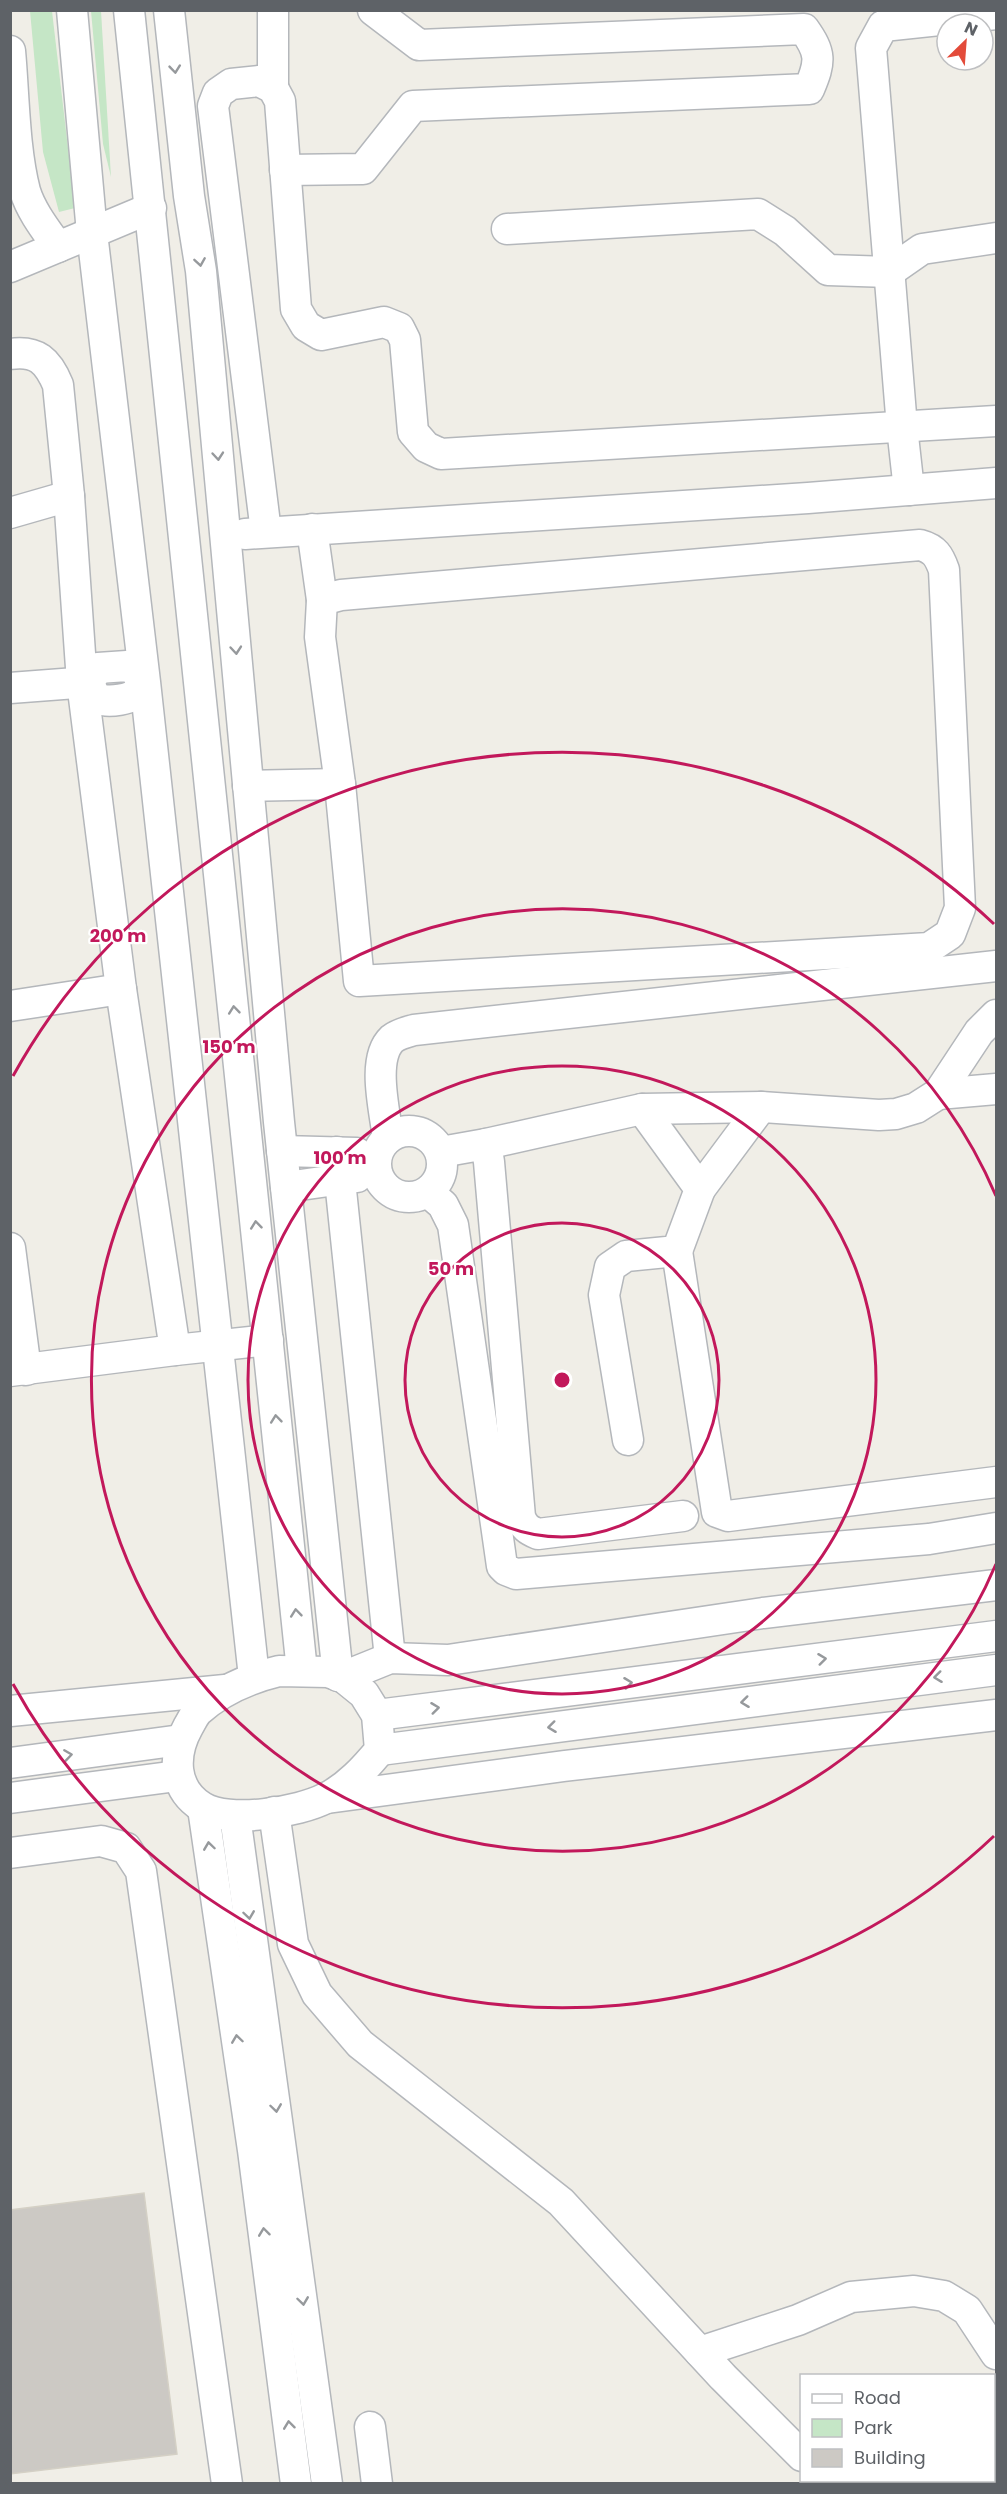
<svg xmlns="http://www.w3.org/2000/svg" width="1007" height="2494" viewBox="0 0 1007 2494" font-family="Poppins,sans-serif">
<rect width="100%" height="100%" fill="#f0eee7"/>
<g fill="#c5e6c6">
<path d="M30 11H52L75 208 59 212 43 152Z"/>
<path d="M91 11H101L111 177 103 144Z"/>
</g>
<path fill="#ccc9c4" stroke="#d4d0c5" stroke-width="1.5" d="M144 2193 177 2454 10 2474V2210Z"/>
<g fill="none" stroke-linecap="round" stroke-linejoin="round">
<g stroke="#b4b7bb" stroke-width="33">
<g id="minor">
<path d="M72 10 92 233 145 682 254 1677"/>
<path d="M129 10 302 1671"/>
<path d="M169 10 189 196 201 271 279 1122 338 1676"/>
<path d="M273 10V88"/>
<path d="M10 51C14 94 14 149 25 191 31 211 46 230 58 247"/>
<path d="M285 170 363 169 413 106 809 89C821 61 821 53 804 29L419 45 373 10"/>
<path d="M507 229 758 214 785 231 828 270 889 272 922 249 996 238"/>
<path d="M10 267 151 208"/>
<path d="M10 354C37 350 48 361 58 385L69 496 82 682 121 989 175 1350"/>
<path d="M909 490 902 427 871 48 883 26 996 14"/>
<path d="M10 513 69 496"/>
<path d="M312 529 322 600"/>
<path d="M266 532 213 106 218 93 231 84 259 81 273 88 280 101 296 309 306 326 321 335 384 322 399 328 405 340 413 432 426 447 441 454 996 421"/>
<path d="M245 534 808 498 996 483"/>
<path d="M920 545C935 549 939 556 944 570L960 908 950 934 929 948 359 981 340 784 320 637 322 600 341 595Z"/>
<path d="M127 666 136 670 141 682C141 686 141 689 138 692 133 699 108 703 100 699 93 695 91 689 89 682L98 668Z"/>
<path d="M10 688 89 682"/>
<path d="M248 786 340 784"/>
<path d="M10 1006 121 989"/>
<path d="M938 1094 996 1089"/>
<circle cx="409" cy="1164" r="33"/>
<path d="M388 1138C385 1111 371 1059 392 1039 398 1034 407 1032 414 1030L996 966"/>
<path d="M486 1144 642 1109 761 1107 879 1115 896 1114 916 1108 938 1094 979 1032 996 1015"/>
<path d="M282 1151 357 1153"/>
<path d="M337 1152 390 1658"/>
<path d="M441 1152 486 1144 489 1162 520 1517C524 1527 528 1530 538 1534L683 1516"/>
<path d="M286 1187 357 1177"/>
<path d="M700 1189 761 1107"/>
<path d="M428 1192 443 1205 453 1225 502 1566 506 1570 516 1574 929 1539 996 1528"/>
<path d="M10 1248 26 1370"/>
<path d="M677 1251 717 1512 728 1516 996 1482"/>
<path d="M10 1371 175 1350 268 1340"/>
<path d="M628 1440 604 1295 610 1267 626 1256 677 1251 700 1189 642 1109"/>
<path d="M279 1671 328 1672 343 1677 364 1694 377 1715 380 1750C365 1768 348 1787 326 1798 299 1812 229 1824 202 1807 172 1788 173 1754 188 1727 191 1722 194 1715 198 1711 220 1691 250 1678 279 1671Z"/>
<path d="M343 1677 390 1658 448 1660 763 1613 996 1585"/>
<path d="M10 1711 225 1690"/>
<path d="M377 1715 996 1636"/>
<path d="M380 1750 996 1670"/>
<path d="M10 1763 181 1740"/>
<path d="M10 1798 177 1776"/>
<path d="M327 1798 564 1766 996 1715"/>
<path d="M203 1808 253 2150 296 2484"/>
<path d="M274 1812 293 1944 317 1994 360 2044 561 2202 723 2377 802 2456"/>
<path d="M235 1816 327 2484"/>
<path d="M10 1853 101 1841 126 1848 141 1871 227 2484"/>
<path d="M700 2352 798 2320 851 2297 914 2291 944 2296 967 2310 996 2354"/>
<path d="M370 2427 377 2484"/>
<path d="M826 2480 829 2484"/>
</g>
</g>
<use href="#minor" stroke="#fff" stroke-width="30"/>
</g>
<defs><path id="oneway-chevron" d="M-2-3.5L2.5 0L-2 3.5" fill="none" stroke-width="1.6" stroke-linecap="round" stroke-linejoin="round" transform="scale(1.5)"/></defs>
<g stroke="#96999c">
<use href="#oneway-chevron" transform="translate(175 69) rotate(84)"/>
<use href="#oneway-chevron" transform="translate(200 262) rotate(81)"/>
<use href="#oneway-chevron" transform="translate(218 456) rotate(85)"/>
<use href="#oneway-chevron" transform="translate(236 650) rotate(85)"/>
<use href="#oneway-chevron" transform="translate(234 1010) rotate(-96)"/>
<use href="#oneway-chevron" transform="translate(256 1225) rotate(-96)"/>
<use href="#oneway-chevron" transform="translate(276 1419) rotate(-96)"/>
<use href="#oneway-chevron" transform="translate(296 1613) rotate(-96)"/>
<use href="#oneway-chevron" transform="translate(822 1659) rotate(-7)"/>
<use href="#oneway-chevron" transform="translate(938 1677) rotate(173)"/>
<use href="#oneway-chevron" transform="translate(628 1683) rotate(-7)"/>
<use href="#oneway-chevron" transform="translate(745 1702) rotate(173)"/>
<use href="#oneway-chevron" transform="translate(435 1708) rotate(-7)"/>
<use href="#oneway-chevron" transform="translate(552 1727) rotate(173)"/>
<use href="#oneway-chevron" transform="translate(68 1755) rotate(-8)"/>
<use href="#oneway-chevron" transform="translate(209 1846) rotate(-98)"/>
<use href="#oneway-chevron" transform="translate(249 1915) rotate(82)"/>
<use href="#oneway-chevron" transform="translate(237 2039) rotate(-98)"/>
<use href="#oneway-chevron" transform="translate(276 2108) rotate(82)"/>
<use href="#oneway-chevron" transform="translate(264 2232) rotate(-97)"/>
<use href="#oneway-chevron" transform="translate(303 2301) rotate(82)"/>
<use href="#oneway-chevron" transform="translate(289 2425) rotate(-97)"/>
</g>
<g fill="none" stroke="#c2185b" stroke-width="3">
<circle cx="562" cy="1380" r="157"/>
<circle cx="562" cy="1380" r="314"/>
<path d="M996 1564A471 471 0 1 1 996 1196"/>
<path d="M994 1836A628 628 0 0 1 13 1684M13 1076A628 628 0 0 1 994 924"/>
</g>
<circle cx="562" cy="1380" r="9" fill="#c2185b" stroke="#fff" stroke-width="3"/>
<g font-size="18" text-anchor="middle" font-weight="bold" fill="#c2185b" stroke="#fff" stroke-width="4.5" stroke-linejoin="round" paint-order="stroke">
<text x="118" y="942">200 m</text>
<text x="229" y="1053">150 m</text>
<text x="340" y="1164">100 m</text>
<text x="451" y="1275">50 m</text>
</g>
<rect width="1007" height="2494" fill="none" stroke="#5e6267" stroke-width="24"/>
<rect x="800" y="2374" width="195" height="108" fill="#ffffff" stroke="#bfc0c2" stroke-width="1.5"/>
<rect x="812" y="2394" width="30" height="9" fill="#ffffff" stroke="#bfc0c2" stroke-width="1.5"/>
<text x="854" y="2404" font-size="18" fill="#5e6267">Road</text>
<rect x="812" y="2419" width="30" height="18" fill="#c5e6c6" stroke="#bfc0c2" stroke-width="1.5"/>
<text x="854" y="2434" font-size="18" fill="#5e6267">Park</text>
<rect x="812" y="2449" width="30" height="18" fill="#ccc9c4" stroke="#bfc0c2" stroke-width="1.5"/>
<text x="854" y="2464" font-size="18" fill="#5e6267">Building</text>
<g transform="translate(965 42) rotate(25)"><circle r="28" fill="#ffffff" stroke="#bfc0c2" stroke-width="1.5"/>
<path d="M0-4.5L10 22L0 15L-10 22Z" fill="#e34b3a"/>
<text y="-9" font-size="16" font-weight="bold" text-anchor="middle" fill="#5e6267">N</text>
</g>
</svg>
